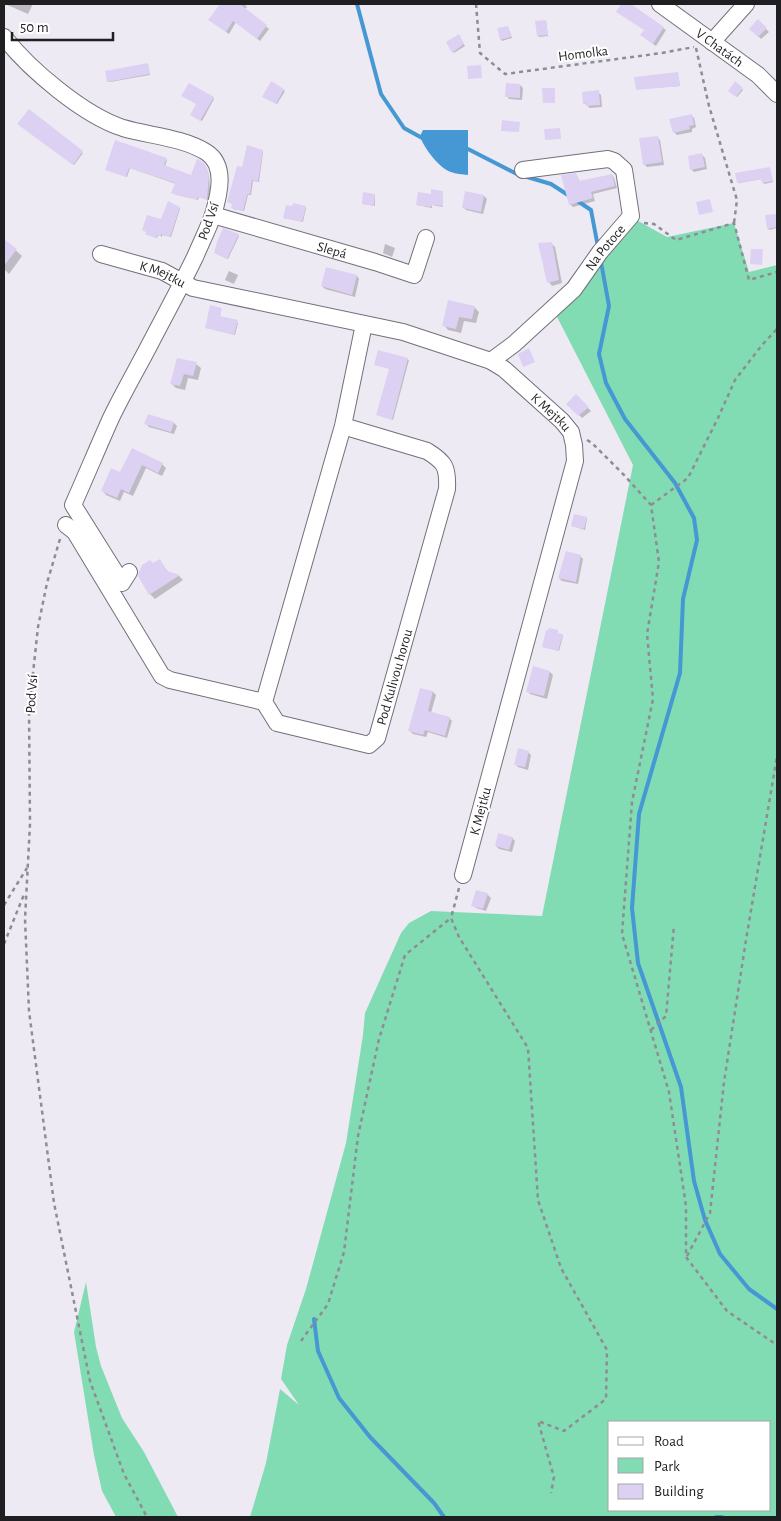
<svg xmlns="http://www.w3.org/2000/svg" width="781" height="1521" viewBox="0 0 781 1521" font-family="'Alegreya Sans',sans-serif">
<rect width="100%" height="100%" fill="#eeeaf4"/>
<g fill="#81dcb4" fill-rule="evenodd">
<path d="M631 217 667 237 734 223 749 272 777 265V1517H250L266 1463 280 1389 299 1405 281 1379 287 1345 306 1289 346 1143 363 1035 365 1013 401 933 409 923 431 911 542 916 633 465 554 311ZM610 1422H770V1510H610Z"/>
<path d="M86 1282 96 1347 101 1366 122 1418 144 1452 178 1517H116L102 1491 94 1455 74 1332Z"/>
</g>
<path fill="#4598d3" d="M423 130H468V175C462 174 456 174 451 172 440 169 423 147 420 136Z"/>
<g fill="#0003">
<path d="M5 4H33L28 14Z"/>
<path d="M221 4H244L247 7 245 9 269 29 260 41 236 22 229 34 210 20Z"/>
<path d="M624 4H628L666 30 656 46 645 38V30L619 12Z"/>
<path d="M546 21 548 36 539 37 538 36Z"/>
<path d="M758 21 769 32 761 39 751 29Z"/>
<path d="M508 27 512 38 502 41 501 39Z"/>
<path d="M460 37 465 46 454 53 448 43Z"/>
<path d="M148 64 150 75 110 82 108 81Z"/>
<path d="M678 74 680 86 637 89Z"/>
<path d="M272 83 285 91 277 104 265 98Z"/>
<path d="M735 83 743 90 737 97 731 92Z"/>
<path d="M520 85 523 88 522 100 509 99 507 96Z"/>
<path d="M598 92 601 95 602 107 590 108 584 103Z"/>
<path d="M213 98 214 99 202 121 193 116Z"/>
<path d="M691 115 694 118 696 127 692 129V132L677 135 674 132Z"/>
<path d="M19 124 48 127 83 153 74 165Z"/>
<path d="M657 137 660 140 664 165 647 167 644 164Z"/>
<path d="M262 151 263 152 259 182 253 181 251 195H248L244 211 233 209V204L228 202 243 169Z"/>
<path d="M702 155 705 158 707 169 694 172 691 169Z"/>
<path d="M166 159 167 160 165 167 191 176 206 167 209 174 210 190 208 200 199 197 198 200 174 194 173 193 176 184 130 168 127 177 107 170Z"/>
<path d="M769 168 773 182 764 184 762 179 739 183 738 182Z"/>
<path d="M576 174 580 182 612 175 614 178 617 188 593 194 595 201 573 207 570 204Z"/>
<path d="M443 192V207L432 205V208L417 205 432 196Z"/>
<path d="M375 195V206L363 204Z"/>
<path d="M484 196 487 199 483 214 466 210 463 207Z"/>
<path d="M305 207 306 208 303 222 284 218Z"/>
<path d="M179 208 180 209 171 237 162 235V237L158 235 157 238 148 235 162 221Z"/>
<path d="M775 215 777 228 769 230 768 228Z"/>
<path d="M238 235 239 236 228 259 217 254Z"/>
<path d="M4 240 22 256 9 274 4 269Z"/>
<path d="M551 243 555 247 562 283 552 286 549 282Z"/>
<path d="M385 244 395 248 392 257 383 253Z"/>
<path d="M229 271 238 275 234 284 225 280Z"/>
<path d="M357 276 359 279 355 297 325 289 322 286Z"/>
<path d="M474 307 479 312 476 323 464 321 461 333 448 330 444 325Z"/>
<path d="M221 309 220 317 238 323 235 335 207 328Z"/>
<path d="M379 352 409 360 393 420 378 415 390 369Z"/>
<path d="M196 364 201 368 198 380 188 378 185 390 176 388 171 383Z"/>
<path d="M576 396 591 411 582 418 568 404Z"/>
<path d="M174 423 177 426 174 434 149 427 146 424Z"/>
<path d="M133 449 162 464 166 468 162 476 146 468 133 496 124 492 120 501 106 495 103 491 121 473Z"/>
<path d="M586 518 587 519 585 530 572 526Z"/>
<path d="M580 556 583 559 578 584 562 581 559 578Z"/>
<path d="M160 561 169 573 179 576 183 580 155 599 150 594 153 565Z"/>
<path d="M562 635 563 636 559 651 544 647Z"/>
<path d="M534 668 550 672 553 675 547 699 530 694 528 691Z"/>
<path d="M421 689 433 692 436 695 431 713 449 718 452 721 447 738 428 732 426 737 413 734 410 731Z"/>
<path d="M528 752 531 755 528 770 518 767 515 764Z"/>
<path d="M512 838 515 841 512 852 499 849 496 846Z"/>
<path d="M477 891 488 895 491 898 486 911 476 908 473 905Z"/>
</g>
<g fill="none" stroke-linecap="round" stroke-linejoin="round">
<g stroke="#4598d3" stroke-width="4">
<path d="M357 4 381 94 404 128 424 139"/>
<path d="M464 149H468L517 174 551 184 568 195"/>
<path d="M576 200 591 210 598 247"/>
<path d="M601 262 609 306 599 354 606 383 625 419 675 483 694 518 697 540 683 599 680 673 639 814 632 908 638 963 681 1087 694 1181 705 1220 720 1254 749 1289 777 1309"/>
<path d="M314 1319 318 1351 339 1398 370 1437 434 1503 444 1517"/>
<path d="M716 1517H722"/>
</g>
</g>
<g fill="#ddd1f3">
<path d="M220 4H240L267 25 257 39 233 21 226 32 208 20Z"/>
<path d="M621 4H631L664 27 653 44 640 35 644 30 616 12Z"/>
<path d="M758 19 767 28 758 37 749 29Z"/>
<path d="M546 20 548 35 537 36 535 21Z"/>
<path d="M508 26 511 37 500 40 497 28Z"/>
<path d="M459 34 464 44 452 53 446 42Z"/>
<path d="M148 63 150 74 107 82 105 71Z"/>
<path d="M481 65 482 78 468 79 467 66Z"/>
<path d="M678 72 680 86 636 90 634 77Z"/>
<path d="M271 81 284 89 276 104 262 97Z"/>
<path d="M735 81 743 88 736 97 728 91Z"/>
<path d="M189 83 214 97 200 121 190 115 196 104 181 96Z"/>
<path d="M506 83 520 84V98L505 97Z"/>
<path d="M542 88H555V103H543Z"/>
<path d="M599 90 600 105 586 106V103L583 104 582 92Z"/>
<path d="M29 109 83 151 73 165 17 124Z"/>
<path d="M692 114 694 125 689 126 690 129 673 133 669 119Z"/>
<path d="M502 120 520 122 519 132 501 131Z"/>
<path d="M560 128 561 139 545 140 544 129Z"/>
<path d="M658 136 662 162 643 165 639 138Z"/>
<path d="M115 140 167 158 164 165 191 175 197 159 200 160 205 164 209 174 207 200 198 197 197 200 171 193 175 183 129 168 126 177 105 170Z"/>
<path d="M247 145 263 150 258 182 252 180 250 194 247 195 243 211 231 208 232 203 227 202 237 166 242 167Z"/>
<path d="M702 153 705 167 690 170 688 156Z"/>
<path d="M770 167 773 181 762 183 761 179 737 183 735 173Z"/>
<path d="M576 173 579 181 612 174 615 186 591 192 593 198 569 205 561 175Z"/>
<path d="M431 189 443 191V206L432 205 431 207 416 205 418 192 431 194Z"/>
<path d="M465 191 484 195 481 212 462 208Z"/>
<path d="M363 192 375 194 374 206 362 204Z"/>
<path d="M710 199 713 212 699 215 696 202Z"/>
<path d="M168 201 180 207 170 237 161 234V236L157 235 156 238 145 234 146 232 142 230 147 215 161 219Z"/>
<path d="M293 203 306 206 302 222 283 218 286 205 292 206Z"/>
<path d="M776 214 777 227 767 229 765 215Z"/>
<path d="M223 228 239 234 227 259 214 253 217 242Z"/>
<path d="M4 239 17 249 4 266Z"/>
<path d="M552 242 559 280 547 283 538 243Z"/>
<path d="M751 249H763L762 265 750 264Z"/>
<path d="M326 267 357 275 352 295 321 286Z"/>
<path d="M448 300 475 306 472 319 459 317 456 329 442 326Z"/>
<path d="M210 305 222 308 220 316 238 320 234 335 205 328Z"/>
<path d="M529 348 535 362 523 367 518 354Z"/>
<path d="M378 350 408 358 392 420 376 415 389 369 374 365Z"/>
<path d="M177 358 197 362 193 376 184 374 180 386 170 384Z"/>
<path d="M576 394 589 407 578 416 566 404Z"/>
<path d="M148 414 174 422 171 432 144 424Z"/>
<path d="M132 448 163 463 158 473 142 465 129 493 121 489 117 498 101 491 111 468 120 472Z"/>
<path d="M574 514 587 517 584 529 571 526Z"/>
<path d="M566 551 581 555 576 582 558 578Z"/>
<path d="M160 559 167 571 180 575 149 595 138 576 139 572 142 565 150 560 153 563Z"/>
<path d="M549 628 558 630V633L563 634 558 651 542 647 546 630H548Z"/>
<path d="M533 666 550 671 544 696 526 692Z"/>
<path d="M420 688 433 691 428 711 450 717 445 736 425 730 423 735 408 731Z"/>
<path d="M518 748 529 751 525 767 514 765Z"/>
<path d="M498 833 513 837 509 850 495 846Z"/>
<path d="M476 890 488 893 483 909 471 906Z"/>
</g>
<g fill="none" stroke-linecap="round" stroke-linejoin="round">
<g stroke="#737079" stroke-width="18">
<g id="street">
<path id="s1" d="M660 4 758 75 777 94"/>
<path d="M4 37C29 69 83 115 123 128 150 136 181 137 206 152 227 165 219 195 213 215 208 229 201 243 195 257 181 286 165 315 150 344 137 369 123 393 111 418 98 447 86 476 73 505L122 583 129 572"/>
<path d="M712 42 746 4"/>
<path id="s2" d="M213 215 375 262 414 275 426 238"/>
<path id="s3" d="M101 254 162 271 193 288 403 332 491 361 504 369 562 421 571 432 574 445 575 461 463 875"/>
<path id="s4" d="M491 361 514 344 574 289 600 252 631 216 624 170 614 161 608 159 523 170"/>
<path d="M343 426 427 451C445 462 448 467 447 489L377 738 369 745 277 723 264 702 343 426 364 324"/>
<path d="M66 525 75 532 162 676 170 680 264 702"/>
</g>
</g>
<g stroke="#8f8c93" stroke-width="2.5" stroke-dasharray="4 4" stroke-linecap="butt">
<path d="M476 4 480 53 505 74 662 53 694 47"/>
<path d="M696 48 709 106 737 200 734 223"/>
<path d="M644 223 654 224 676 240 734 223 749 280 777 272"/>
<path d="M587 440 592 443 624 475 651 505 659 562 647 634 653 699 632 802 622 934 669 1092 686 1206V1257L727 1311 777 1345"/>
<path d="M651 505 688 478 718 418 735 380 762 345 777 329"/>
<path d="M60 539 47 583 38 627 29 710 30 824 25 919 29 1011 54 1203 90 1381 124 1474 147 1517"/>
<path d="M459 888 451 918 459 937 528 1048 538 1200 561 1268 607 1350 606 1399 564 1431 538 1421 554 1477 551 1493"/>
<path d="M4 905 27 868"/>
<path d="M4 944 25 892"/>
<path d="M651 1030 666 1016 674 925"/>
<path d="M687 1256 710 1213 724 1082 746 940 777 756"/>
<path d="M301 1341 328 1304 344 1252 358 1136 379 1039 405 955 451 918"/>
</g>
<use href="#street" stroke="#fff" stroke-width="16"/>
</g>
<g text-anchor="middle" stroke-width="4" stroke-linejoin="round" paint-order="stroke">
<g font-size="14" fill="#1f1e21" stroke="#fff">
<text dy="5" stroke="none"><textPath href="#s1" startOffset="74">V Chatách</textPath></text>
<text transform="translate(583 53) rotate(-7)" y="5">Homolka</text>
<text transform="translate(208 221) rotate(-71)" y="5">Pod Vsí</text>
<text dy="5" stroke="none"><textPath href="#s4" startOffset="162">Na Potoce</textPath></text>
<text dy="5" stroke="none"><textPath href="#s2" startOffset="124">Slepá</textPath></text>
<text dy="5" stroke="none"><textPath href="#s3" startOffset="65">K Mejtku</textPath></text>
<text dy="5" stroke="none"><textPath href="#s3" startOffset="485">K Mejtku</textPath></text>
<text transform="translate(394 677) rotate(-74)" y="5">Pod Kulivou horou</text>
<text transform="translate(31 694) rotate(-86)" y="5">Pod Vsí</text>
<text transform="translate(480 811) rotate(-75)" y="5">K Mejtku</text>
</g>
</g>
<rect width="781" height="1521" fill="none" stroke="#1f1e21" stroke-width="10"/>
<rect x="608" y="1421" width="162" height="90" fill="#ffffff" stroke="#a5a5a6"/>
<rect x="618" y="1437" width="25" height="8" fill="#ffffff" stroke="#a5a5a6"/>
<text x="654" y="1446" font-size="15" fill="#1f1e21">Road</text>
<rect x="618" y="1458" width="25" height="15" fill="#81dcb4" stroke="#a5a5a6"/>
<text x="654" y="1471" font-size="15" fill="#1f1e21">Park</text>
<rect x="618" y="1484" width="25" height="15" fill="#ddd1f3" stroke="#a5a5a6"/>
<text x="654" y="1496" font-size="15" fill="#1f1e21">Building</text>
<path d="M12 32v8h101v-8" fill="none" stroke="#1f1e21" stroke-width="2.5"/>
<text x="20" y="32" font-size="15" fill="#1f1e21" stroke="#ffffff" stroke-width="4" paint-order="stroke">50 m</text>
</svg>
